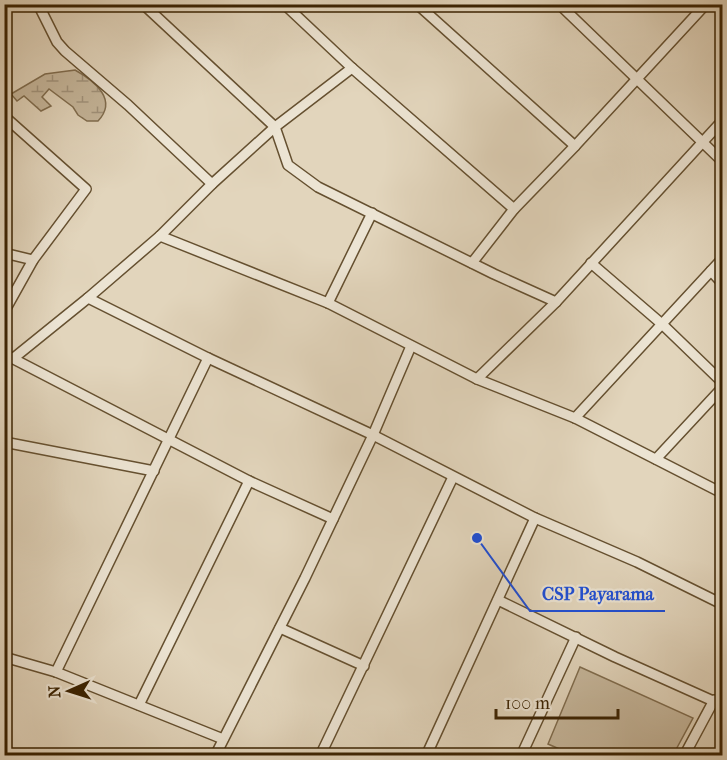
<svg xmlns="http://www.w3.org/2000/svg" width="727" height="760" viewBox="0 0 727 760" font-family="'IM FELL French Canon',serif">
<defs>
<pattern id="wetland-marsh" width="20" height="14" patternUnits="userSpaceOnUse" patternTransform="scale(1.5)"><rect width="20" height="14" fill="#c6b79c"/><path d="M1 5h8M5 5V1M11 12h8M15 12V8" fill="none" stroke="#a2947d"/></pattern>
</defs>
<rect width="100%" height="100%" fill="#e2d5bc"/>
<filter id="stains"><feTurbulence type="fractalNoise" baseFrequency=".00333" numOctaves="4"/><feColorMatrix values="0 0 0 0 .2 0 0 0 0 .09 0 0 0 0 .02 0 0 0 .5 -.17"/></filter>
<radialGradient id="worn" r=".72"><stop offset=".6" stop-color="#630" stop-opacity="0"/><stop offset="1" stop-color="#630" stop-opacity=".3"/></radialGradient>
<path fill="#c6b79c" stroke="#806d4f" stroke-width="1.5" d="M580 667 693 718 673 755H573L548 744Z"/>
<path fill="url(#wetland-marsh)" stroke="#806d4f" stroke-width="1.5" d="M75 70C95 81 118 100 98 121H87L78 115 73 107 49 89 42 97 51 106 41 111 24 96 17 101 11 94 45 74Z"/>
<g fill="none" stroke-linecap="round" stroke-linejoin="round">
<g stroke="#655030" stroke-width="12">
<g id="street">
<path d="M38 4 57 42 65 51 128 105 212 184"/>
<path d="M143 4 275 127 288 165 318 187 494 274 556 302"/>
<path d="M284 4 352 68 514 209"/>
<path d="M417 4 575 146"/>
<path d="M559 4 722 161"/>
<path d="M4 116 86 189 33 260 4 312"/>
<path d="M160 236 328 303 477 379 575 418 722 493"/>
<path d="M4 253 33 260"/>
<path d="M472 263 514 209 575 146 706 4"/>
<path d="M591 263 663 325 722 382"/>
<path d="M711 271 722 283"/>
<path d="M88 298 208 358 373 435 535 518 637 562 722 604"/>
<path d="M328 303 372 213"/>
<path d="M4 354 249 481 333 519"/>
<path d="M15 357 88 298 160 236 212 184 275 127 352 68"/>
<path d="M477 379 556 302 722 121"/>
<path d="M575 418 722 259"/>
<path d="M4 442 154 471"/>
<path d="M656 459 722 388"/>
<path d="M498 600 615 657 722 705"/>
<path d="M280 628 364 666"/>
<path d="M4 657 56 672 223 739"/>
<path d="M56 672 208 358"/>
<path d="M139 705 249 481"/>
<path d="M215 756 305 578 373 435 411 346"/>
<path d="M320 756 453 477"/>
<path d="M426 756 535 518"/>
<path d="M521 756 576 637"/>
<path d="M684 756 714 700"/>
</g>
</g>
<use href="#street" stroke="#ece4d3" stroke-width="9"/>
</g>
<path fill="none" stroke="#1d4ed8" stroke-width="2" d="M477 538L530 611H665"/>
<circle fill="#1d4ed8" stroke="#ece4d3" stroke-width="2" cx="477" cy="538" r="6"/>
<g font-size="18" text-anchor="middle" font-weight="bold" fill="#1d4ed8" stroke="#ece4d3" stroke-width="4.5" stroke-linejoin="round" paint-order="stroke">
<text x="598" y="600">CSP Payarama</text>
</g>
<rect width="727" height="760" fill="none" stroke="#e2d5bc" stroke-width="24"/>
<rect x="6" y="6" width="715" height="748" fill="none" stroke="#3b2302" stroke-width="3"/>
<rect x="12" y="12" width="703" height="736" fill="none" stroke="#3b2302" stroke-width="1.5"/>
<g transform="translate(69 691) rotate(267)" stroke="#ece4d3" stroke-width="4.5" paint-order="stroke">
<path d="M0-4.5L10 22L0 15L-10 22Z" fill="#3b2302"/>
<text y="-9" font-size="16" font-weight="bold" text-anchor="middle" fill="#3b2302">N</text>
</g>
<path d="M496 709v9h122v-9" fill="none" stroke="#3b2302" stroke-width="3"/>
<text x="505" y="709" font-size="18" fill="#3b2302" stroke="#ece4d3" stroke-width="4.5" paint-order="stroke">100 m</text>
<rect width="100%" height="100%" filter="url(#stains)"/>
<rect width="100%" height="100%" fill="url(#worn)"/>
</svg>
